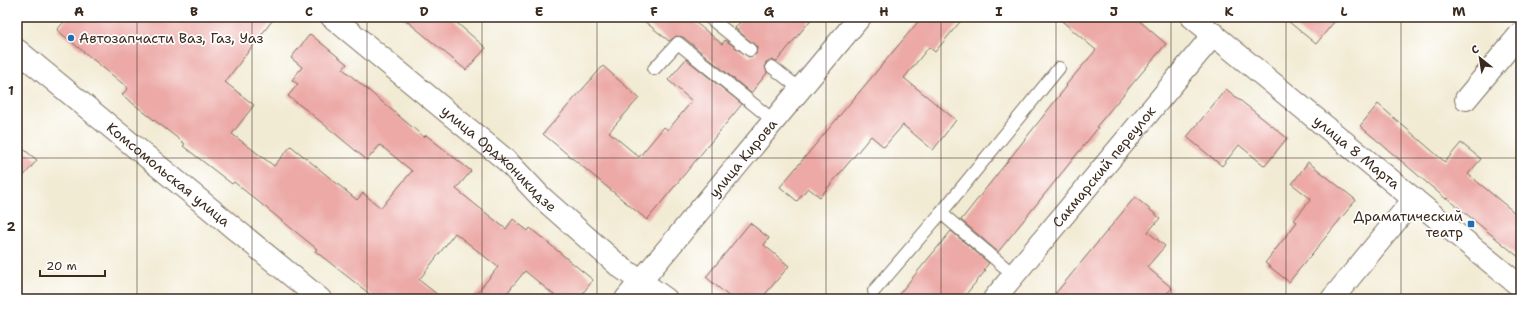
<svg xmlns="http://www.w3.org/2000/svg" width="1538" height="316" viewBox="0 0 1538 316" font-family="'Shantell Sans',sans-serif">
<rect width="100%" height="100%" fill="#fff"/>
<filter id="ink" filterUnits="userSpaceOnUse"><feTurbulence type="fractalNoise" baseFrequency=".025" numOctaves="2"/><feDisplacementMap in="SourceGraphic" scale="8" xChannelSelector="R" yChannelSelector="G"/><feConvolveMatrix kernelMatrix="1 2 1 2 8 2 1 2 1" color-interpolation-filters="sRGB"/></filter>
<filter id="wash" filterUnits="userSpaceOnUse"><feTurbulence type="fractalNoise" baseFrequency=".012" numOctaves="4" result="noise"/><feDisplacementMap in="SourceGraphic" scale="16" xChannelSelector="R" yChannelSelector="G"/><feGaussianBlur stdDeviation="0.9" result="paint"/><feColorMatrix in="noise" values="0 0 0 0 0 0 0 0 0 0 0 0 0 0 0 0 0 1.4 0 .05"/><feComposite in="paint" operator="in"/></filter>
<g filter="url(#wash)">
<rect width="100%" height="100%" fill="#f2ebd4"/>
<g id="blocks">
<g fill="#eca9a6">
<path d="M68 17H275L225 82 254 105 232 134 274 166 291 146 357 200 363 193 381 208 412 171 380 145 367 160 309 112 288 96 298 84 292 80 302 67 291 58 310 34 347 64 343 69 424 137 426 135 471 171 456 189 506 229 513 219 528 231 530 228 593 280 578 299H559L525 271 502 299H472L498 267 455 233 419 280 443 299H376L315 251 317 249 234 182 232 184 183 146 185 144 122 95 128 88 57 30Z"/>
<path d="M402 17H450L486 48 466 70Z"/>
<path d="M639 17H689L722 44 725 40 749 57 756 54 757 47 735 28 744 17H813L777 61 773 60 766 62 765 66 767 73 751 93 683 37 676 36 669 41Z"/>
<path d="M922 17H964L935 52 929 47 904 78 956 120 933 150 903 125 884 147 871 136 820 197 808 188 797 201 780 187Z"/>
<path d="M1057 17H1135L1166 44 1096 127 1098 128 998 252 961 220 1067 86 1066 85 1096 50Z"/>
<path d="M1283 17H1338L1316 44Z"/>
<path d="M686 59 742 104 647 220 543 134 603 66 639 98 609 132 639 157 664 127 668 130 692 101 668 80Z"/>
<path d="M1226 89 1287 138 1265 166 1239 145 1222 166 1187 137Z"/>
<path d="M1378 104 1445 162 1461 143 1481 159 1468 174 1521 218V259L1447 198 1446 199 1360 126Z"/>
<path d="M17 144 37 160 17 184Z"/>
<path d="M1308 162 1356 200 1289 282 1265 263 1297 222 1294 220 1311 199 1292 184Z"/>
<path d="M1135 197 1160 218 1148 232 1165 246 1147 267 1172 288 1162 299H1051Z"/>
<path d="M750 223 769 238 764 245 789 266 761 299H732L706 277Z"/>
<path d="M951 231 989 263 984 269 986 270 962 299H895Z"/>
</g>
</g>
</g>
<g filter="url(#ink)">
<use href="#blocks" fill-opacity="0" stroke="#7b6e5e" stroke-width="1"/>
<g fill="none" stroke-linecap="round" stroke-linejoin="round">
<g stroke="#7b6e5e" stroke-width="14">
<g id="lane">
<path d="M711 17 710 18 750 50"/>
<path d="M772 67 800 89"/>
<path d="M654 69 678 43 774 121"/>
<path d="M1014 275 941 213 1059 68"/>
<path d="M874 291 941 213"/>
</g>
</g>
<g stroke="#7b6e5e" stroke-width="24">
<g id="street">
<path id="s1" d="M332 17 507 161 541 197 619 266 666 299"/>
<path d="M1466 99 1521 33"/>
<path id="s2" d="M994 299 1214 34"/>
<path d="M1332 299 1414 199"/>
</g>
</g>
<g stroke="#7b6e5e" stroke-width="24">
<g id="secondary">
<path id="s3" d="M17 50 320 299"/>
<path id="s4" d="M626 299 860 17"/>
</g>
</g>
<g stroke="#7b6e5e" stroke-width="24">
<g id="primary">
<path id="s5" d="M1192 17 1521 287"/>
</g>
</g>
<use href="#lane" stroke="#fff" stroke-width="12"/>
<use href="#street" stroke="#fff" stroke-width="22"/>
<use href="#secondary" stroke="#fff" stroke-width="22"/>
<use href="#primary" stroke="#fff" stroke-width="22"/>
</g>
</g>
<path fill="none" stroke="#3b2a1e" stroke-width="1" stroke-opacity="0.55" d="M137 17V299M252 17V299M367 17V299M482 17V299M597 17V299M712 17V299M826 17V299M941 17V299M1056 17V299M1171 17V299M1286 17V299M1401 17V299M17 158H1521"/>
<g fill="#1f6fb2" stroke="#fff" stroke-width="1.5">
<circle cx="71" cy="38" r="4"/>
<rect x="1467" y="220" width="8" height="8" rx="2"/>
</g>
<g text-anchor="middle" stroke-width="3.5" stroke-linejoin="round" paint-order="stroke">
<g font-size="14" fill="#3b2a1e" stroke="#fff" text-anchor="start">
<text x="79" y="43">Автозапчасти Ваз, Газ, Уаз</text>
<text x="1463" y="221" text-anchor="end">Драматический<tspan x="1463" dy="16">театр</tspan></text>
</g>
<g font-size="14" fill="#3b2a1e" stroke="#fff">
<text dy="5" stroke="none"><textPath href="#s5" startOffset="213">улица 8 Марта</textPath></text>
<text dy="5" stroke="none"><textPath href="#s4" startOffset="183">улица Кирова</textPath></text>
<text dy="5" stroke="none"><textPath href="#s1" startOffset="219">улица Орджоникидзе</textPath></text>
<text dy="5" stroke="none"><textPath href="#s2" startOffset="172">Сакмарский переулок</textPath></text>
<text dy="5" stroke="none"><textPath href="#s3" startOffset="196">Комсомольская улица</textPath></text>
</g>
</g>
<rect width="1538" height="316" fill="none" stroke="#fff" stroke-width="44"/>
<g transform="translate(1480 58) rotate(330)" stroke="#ffffff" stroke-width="3" paint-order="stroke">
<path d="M0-3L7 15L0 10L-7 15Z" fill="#3b2a1e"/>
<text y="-6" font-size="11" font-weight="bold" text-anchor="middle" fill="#3b2a1e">С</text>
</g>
<path d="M40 270v6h65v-6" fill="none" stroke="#3b2a1e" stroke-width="2"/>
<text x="46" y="270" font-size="12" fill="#3b2a1e" stroke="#ffffff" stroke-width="3" paint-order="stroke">20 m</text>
<rect x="22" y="22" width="1494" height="272" fill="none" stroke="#3b2a1e" stroke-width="1.5"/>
<g font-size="13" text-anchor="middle" font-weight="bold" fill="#3b2a1e">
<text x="79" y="16">A</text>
<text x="194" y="16">B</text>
<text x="309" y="16">C</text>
<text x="424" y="16">D</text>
<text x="539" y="16">E</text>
<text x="654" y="16">F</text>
<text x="769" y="16">G</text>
<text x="884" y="16">H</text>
<text x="999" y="16">I</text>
<text x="1114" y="16">J</text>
<text x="1229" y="16">K</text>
<text x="1344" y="16">L</text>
<text x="1459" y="16">M</text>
<text x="11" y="95">1</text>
<text x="11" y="231">2</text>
</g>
</svg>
